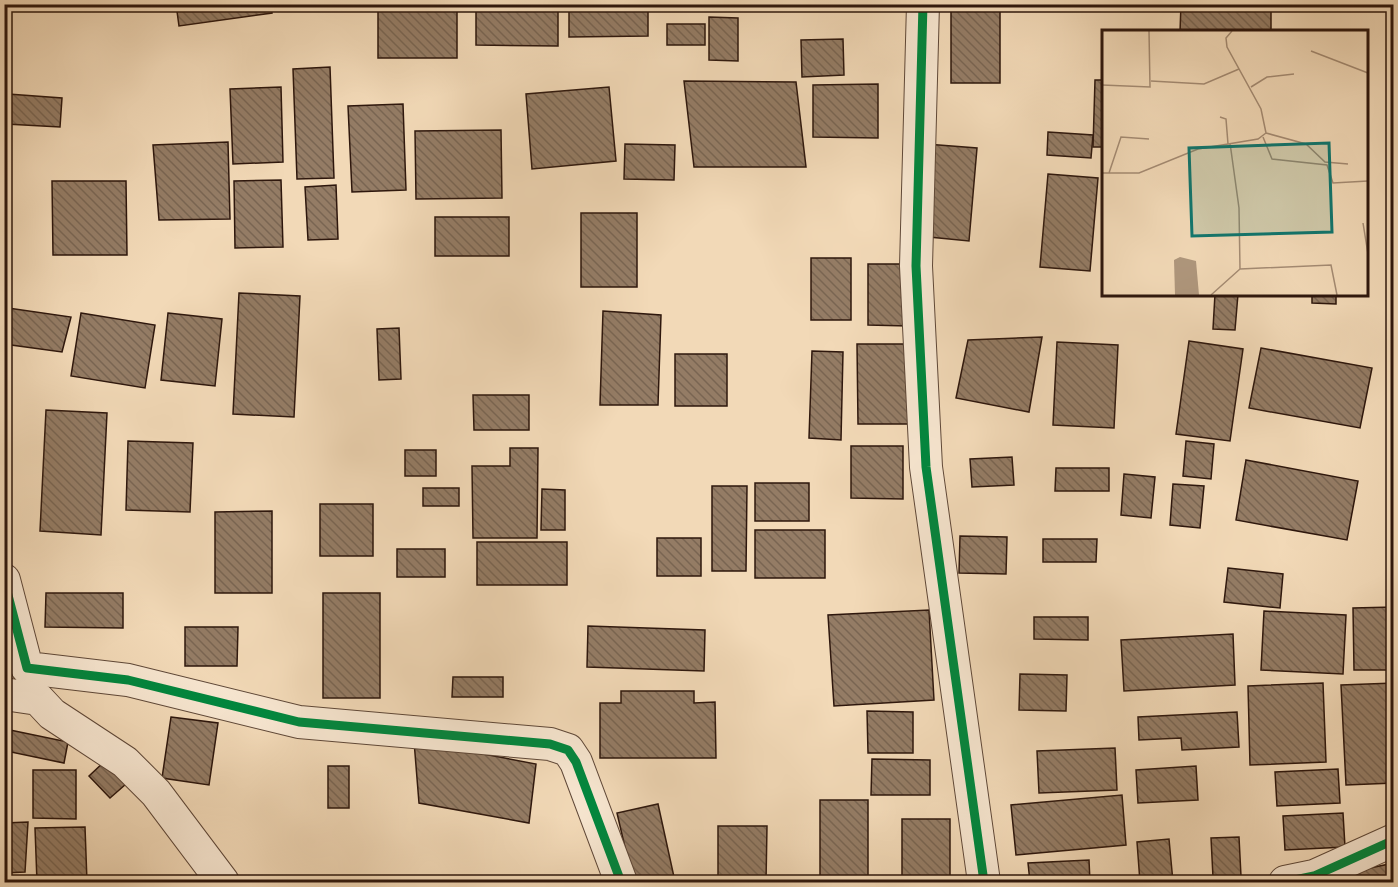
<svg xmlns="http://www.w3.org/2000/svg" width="1398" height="887" viewBox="0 0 1398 887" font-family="'IM FELL English',serif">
<defs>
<pattern id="building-back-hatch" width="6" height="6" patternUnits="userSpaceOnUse" patternTransform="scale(1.5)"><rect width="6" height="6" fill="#947c65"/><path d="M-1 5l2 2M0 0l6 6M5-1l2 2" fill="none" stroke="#796552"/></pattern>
</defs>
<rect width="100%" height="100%" fill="#f2d9b7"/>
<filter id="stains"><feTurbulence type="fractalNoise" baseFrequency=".00333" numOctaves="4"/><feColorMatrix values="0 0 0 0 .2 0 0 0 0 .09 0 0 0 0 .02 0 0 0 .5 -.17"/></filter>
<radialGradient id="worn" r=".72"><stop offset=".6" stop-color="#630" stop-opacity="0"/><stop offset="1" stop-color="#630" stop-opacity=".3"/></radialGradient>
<g fill="url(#building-back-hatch)" stroke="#2e170d" stroke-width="1.5">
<path d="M176 4H271L272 13 179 26Z"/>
<rect x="378" y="4" width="79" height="54"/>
<path d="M476 4H558V46L476 45Z"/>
<path d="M569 4H648V36L569 37Z"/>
<path d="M1181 4 1271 6V32H1180Z"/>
<rect x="951" y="10" width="49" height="73"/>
<path d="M709 17 738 18V61L709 60Z"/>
<rect x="667" y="24" width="38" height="21"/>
<path d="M843 39 844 75 802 77 801 40Z"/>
<path d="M330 67 334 178 297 179 293 69Z"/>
<path d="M1095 80H1104V147H1093Z"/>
<path d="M684 81 796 82 806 167H694Z"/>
<path d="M878 84V138L813 137V85Z"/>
<path d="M281 87 283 162 233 164 230 89Z"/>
<path d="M609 87 616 161 532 169 526 94Z"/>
<path d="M8 94 62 98 60 127 6 124Z"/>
<path d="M403 104 406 190 352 192 348 106Z"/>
<path d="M501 130 502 198 416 199 415 131Z"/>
<path d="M1048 132 1093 135 1091 158 1047 155Z"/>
<path d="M228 142 230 219 159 220 153 145Z"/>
<path d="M625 144 675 145 674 180 624 179Z"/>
<path d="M926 144 977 148 969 241 919 236Z"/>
<path d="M1048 174 1098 178 1090 271 1040 267Z"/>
<path d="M281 180 283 247 235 248 234 181Z"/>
<path d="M52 181H126L127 255H53Z"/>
<path d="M336 185 338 239 308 240 305 187Z"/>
<rect x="581" y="213" width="56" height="74"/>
<rect x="435" y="217" width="74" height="39"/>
<rect x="811" y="258" width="40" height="62"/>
<path d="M868 264H908V326L868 325Z"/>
<path d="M239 293 300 296 294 417 233 414Z"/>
<path d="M1215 294H1238L1235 330 1213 329Z"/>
<path d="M1312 294H1336V304L1312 303Z"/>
<path d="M8 308 71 317 62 352 4 344V322Z"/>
<path d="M603 311 661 315 658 405H600Z"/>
<path d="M81 313 155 325 145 388 71 376Z"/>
<path d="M168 313 222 319 215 386 161 380Z"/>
<path d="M399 328 401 379 379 380 377 329Z"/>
<path d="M1042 337 1029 412 956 398 968 340Z"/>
<path d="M1189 341 1243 349 1230 441 1176 434Z"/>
<path d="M1057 342 1118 345 1114 428 1053 425Z"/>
<path d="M857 344H910V424H858Z"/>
<path d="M1261 348 1372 368 1360 428 1249 408Z"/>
<path d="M812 351 843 352 841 440 809 438Z"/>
<rect x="675" y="354" width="52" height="52"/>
<path d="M473 395H529V430H474Z"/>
<path d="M46 410 107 413 101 535 40 531Z"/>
<path d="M128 441 193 443 190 512 126 510Z"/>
<path d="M1186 441 1214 444 1211 479 1183 476Z"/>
<path d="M851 446H903V499L851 498Z"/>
<path d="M510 448H538L537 538H473L472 466H510Z"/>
<rect x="405" y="450" width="31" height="26"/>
<path d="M1012 457 1014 485 972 487 970 459Z"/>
<path d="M1246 460 1358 481 1347 540 1236 520Z"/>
<path d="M1056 468H1109V491H1055Z"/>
<path d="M1124 474 1155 477 1151 518 1121 515Z"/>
<rect x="755" y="483" width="54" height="38"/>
<path d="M1173 484 1204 486 1200 528 1170 525Z"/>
<path d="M712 486H747L746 571H712Z"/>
<rect x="423" y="488" width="36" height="18"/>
<path d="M542 489 565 490V530H541Z"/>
<rect x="320" y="504" width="53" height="52"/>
<path d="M272 511V593H215V512Z"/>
<rect x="755" y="530" width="70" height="48"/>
<path d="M960 536 1007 537 1006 574 959 573Z"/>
<rect x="657" y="538" width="44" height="38"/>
<path d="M1043 539H1097L1096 562H1043Z"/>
<rect x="477" y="542" width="90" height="43"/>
<rect x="397" y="549" width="48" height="28"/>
<path d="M1228 568 1283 574 1280 608 1224 602Z"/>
<path d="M46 593H123V628L45 627Z"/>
<rect x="323" y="593" width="57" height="105"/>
<path d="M1394 607V670H1354L1353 608Z"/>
<path d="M929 610 934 700 834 706 828 615Z"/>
<path d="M1264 611 1346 615 1343 674 1261 670Z"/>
<path d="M1034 617H1088V640L1034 639Z"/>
<path d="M588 626 705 630 704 671 587 667Z"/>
<path d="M185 627H238L237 666H185Z"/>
<path d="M1233 634 1235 685 1124 691 1121 640Z"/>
<path d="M1020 674 1067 675 1066 711 1019 710Z"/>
<path d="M453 677H503V697H452Z"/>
<path d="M1323 683 1326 762 1250 765 1248 686Z"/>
<path d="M1394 683V783L1346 785 1341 685Z"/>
<path d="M621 691H694V703L715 702 716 758H600V703H621Z"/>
<path d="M867 711 913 712V753H868Z"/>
<path d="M1237 712 1239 747 1182 750 1181 738 1139 740 1138 717Z"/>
<path d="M171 717 218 723 209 785 162 778Z"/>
<path d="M10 730 68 742 64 763 6 751Z"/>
<path d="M414 741 536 764 529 823 419 803Z"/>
<path d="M1115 748 1117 790 1039 793 1037 751Z"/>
<path d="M872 759 930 760V795H871Z"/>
<path d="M105 761 126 784 110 798 89 776Z"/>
<rect x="328" y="766" width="21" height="42"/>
<path d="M1196 766 1198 800 1138 803 1136 770Z"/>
<path d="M1338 769 1340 803 1277 806 1275 772Z"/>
<path d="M33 770H76V819L33 818Z"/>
<path d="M1122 795 1126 845 1016 855 1011 805Z"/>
<rect x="820" y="800" width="48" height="82"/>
<path d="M658 804 674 877 650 882H633L617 813Z"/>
<path d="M1343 813 1345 847 1285 850 1283 816Z"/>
<rect x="902" y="819" width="48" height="63"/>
<path d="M28 822 25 872 4 873V823Z"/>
<path d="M718 826H767L766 882H718Z"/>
<path d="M85 827 87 882H37L35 828Z"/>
<path d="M1239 837 1241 876 1213 877 1211 838Z"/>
<path d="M1169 839 1173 882H1140L1137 842Z"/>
<path d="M1089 860 1090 882H1030L1028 863Z"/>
<path d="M1394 863V882H1348L1346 873Z"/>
<path d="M399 876 442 882H398Z"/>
</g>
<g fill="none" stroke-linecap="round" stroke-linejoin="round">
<g stroke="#5f4838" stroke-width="34">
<g id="street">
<path d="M923 4 916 266 926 467 984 882"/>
<path d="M4 580 27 668 128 680 299 722 550 744 568 750 576 762 621 882"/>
<path d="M4 694 38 699 52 714 125 762 156 793 223 882"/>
<path d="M1285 882 1314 876 1394 840"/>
</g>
</g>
<use href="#street" stroke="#f7e6d0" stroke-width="32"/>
<g stroke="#f7e6d0" stroke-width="13">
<g id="cycleway">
<path d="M923 4 916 266 926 467 984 882"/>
<path d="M4 580 27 668 128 680 299 722 550 744 568 750 576 762 621 882"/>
<path d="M1285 882 1314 876 1394 840"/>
</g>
</g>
<use href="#cycleway" stroke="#00873e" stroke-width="9"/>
</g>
<g transform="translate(1102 30)">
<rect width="266" height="266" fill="#f2d9b7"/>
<path d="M78 227 94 231 97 265H73L72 230Z" fill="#af977d"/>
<path fill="none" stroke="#a48b73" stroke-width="1.5" d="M130 1 124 8 125 17 159 79 164 103M209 21 266 43M49 51 102 54 137 39M0 55 48 57 47 1M149 57 165 47 192 44M118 87 124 89 126 114M164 103 204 114 223 132 246 134M161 107 170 129 225 135 231 153 266 151M0 143H37L96 119 156 109 164 103M7 143 19 107 47 109M261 193 266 224M138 239 229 235 235 265M109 265 138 239 137 178 128 113"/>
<path fill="#0f766e" fill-opacity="0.15" stroke="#0f766e" stroke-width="3" d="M227 113 230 202 90 206 87 118Z"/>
<rect width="266" height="266" fill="none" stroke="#2e170d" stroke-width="3"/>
</g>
<rect width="1398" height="887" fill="none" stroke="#f2d9b7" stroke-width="24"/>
<rect x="6" y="6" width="1386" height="875" fill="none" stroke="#2e170d" stroke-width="3"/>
<rect x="12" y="12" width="1374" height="863" fill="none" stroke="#2e170d" stroke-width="1.5"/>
<rect width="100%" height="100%" filter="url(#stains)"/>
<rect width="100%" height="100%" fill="url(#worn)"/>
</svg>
